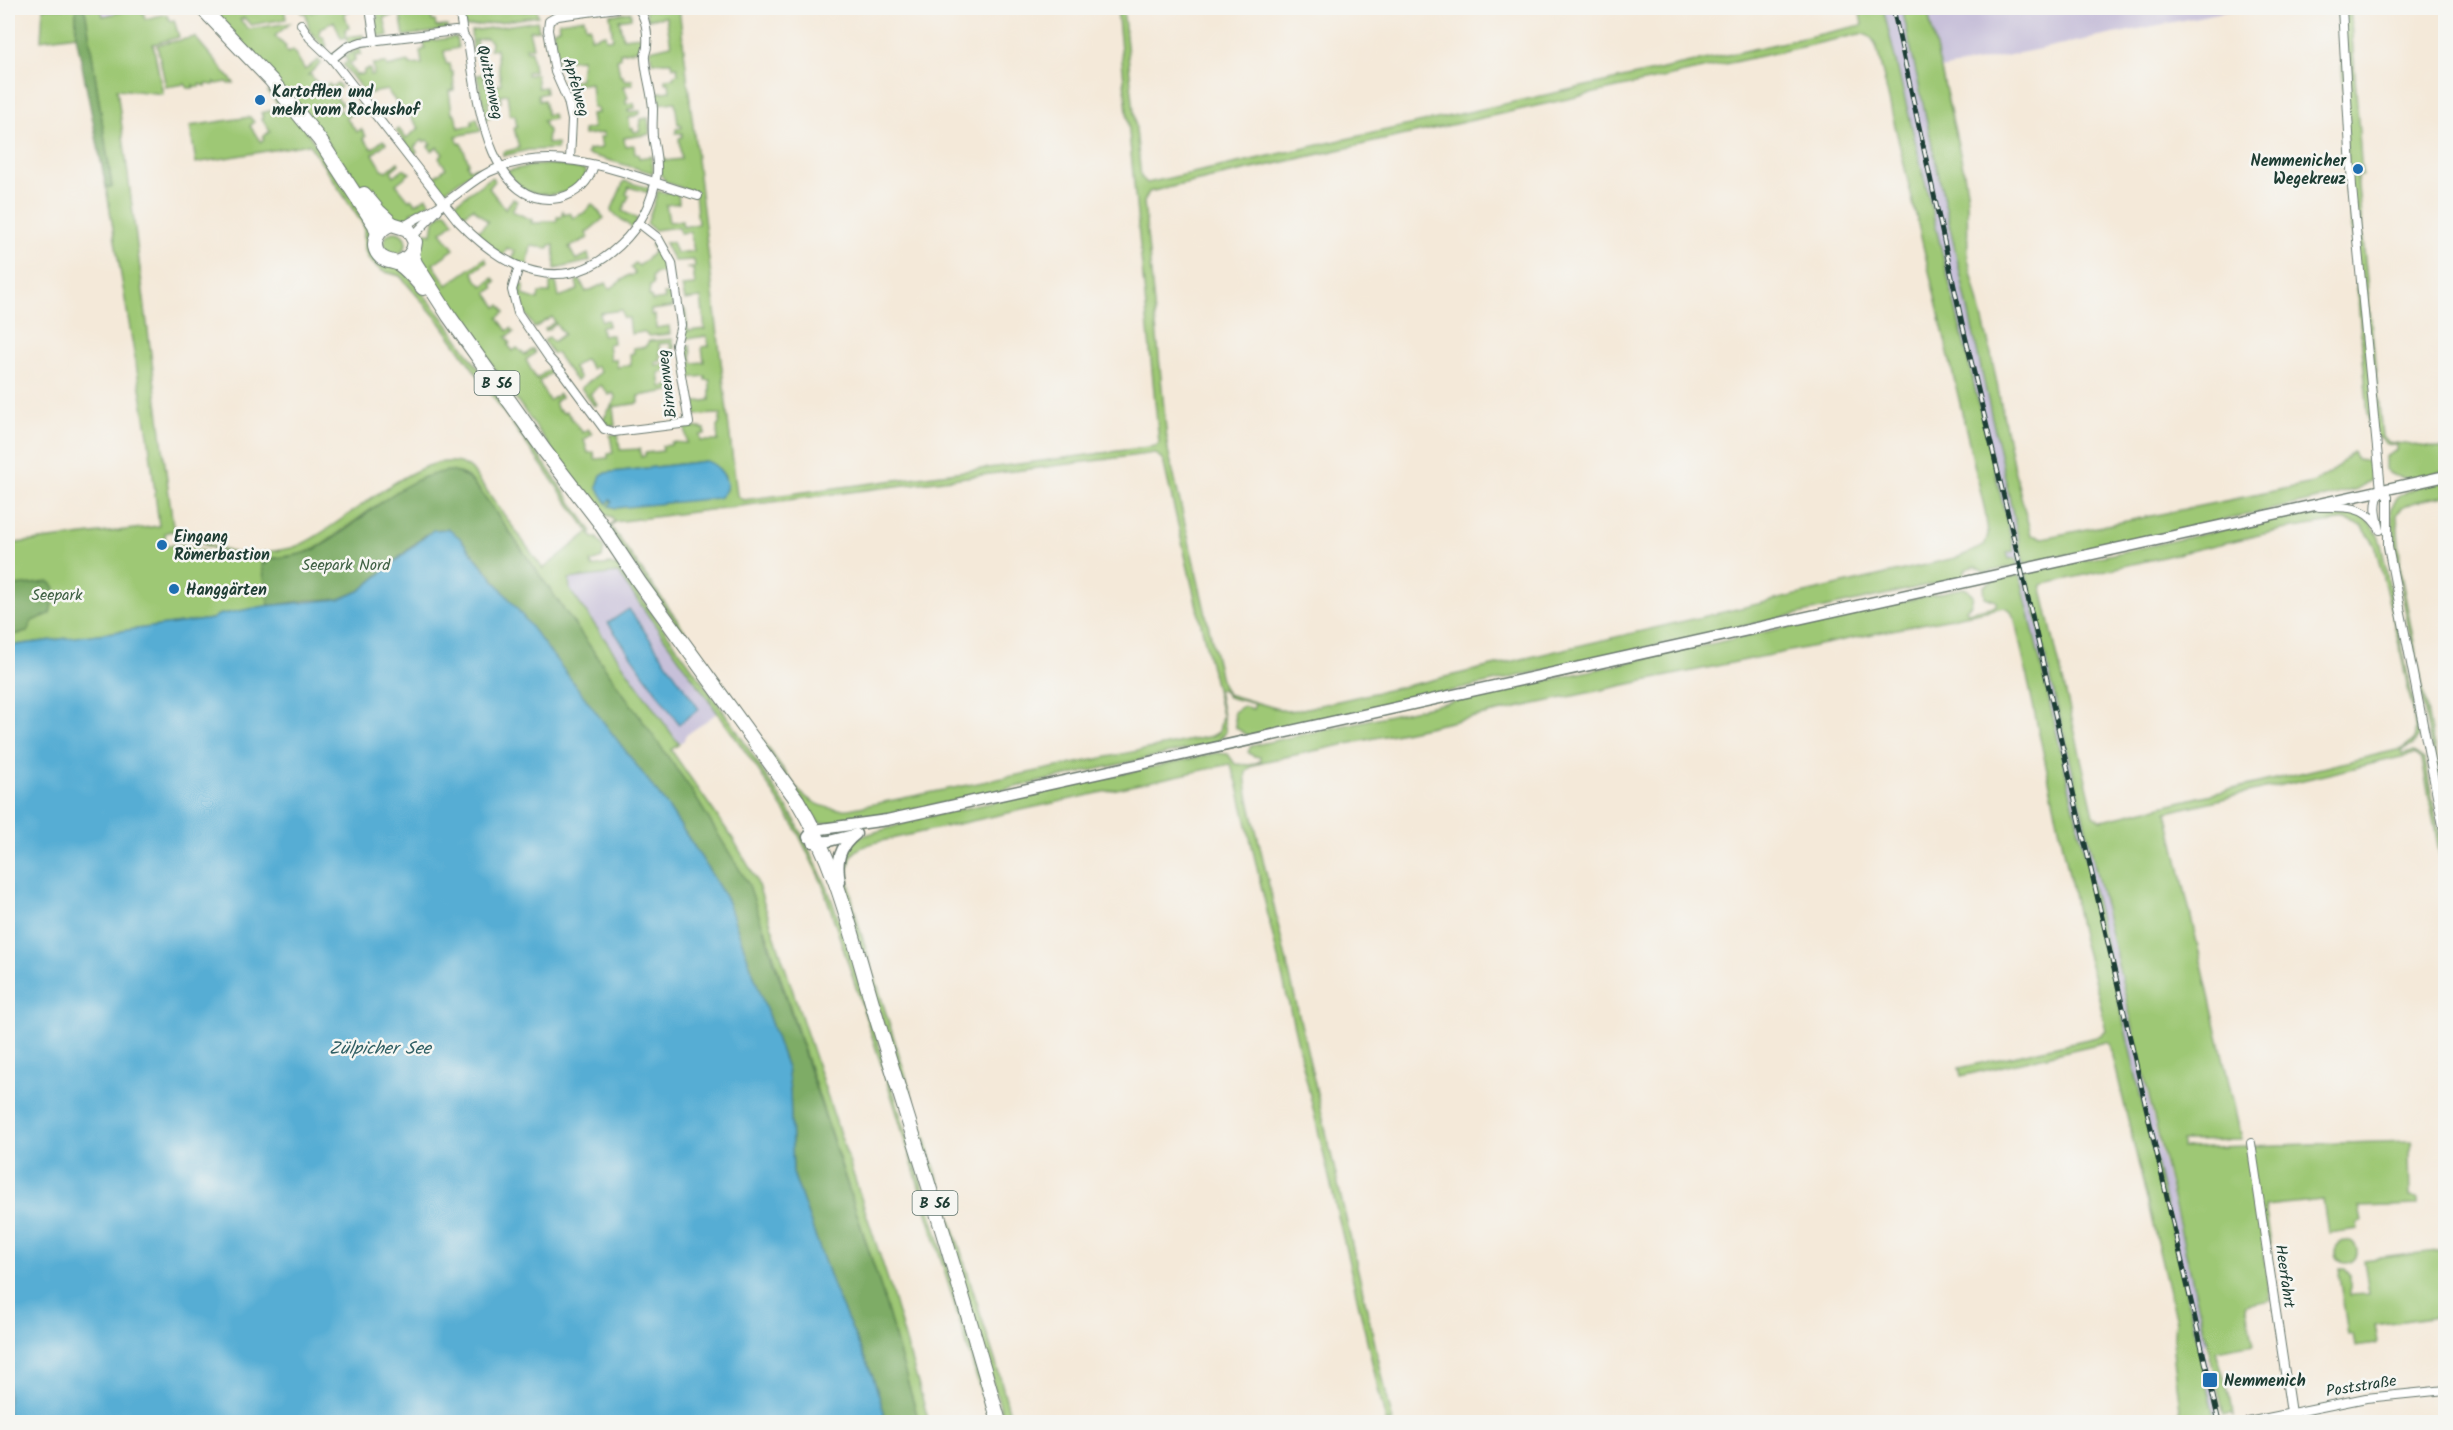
<svg xmlns="http://www.w3.org/2000/svg" width="2453" height="1430" viewBox="0 0 2453 1430" font-family="Kalam,sans-serif">
<rect width="100%" height="100%" fill="#f6f6f2"/>
<filter id="ink" filterUnits="userSpaceOnUse"><feTurbulence type="fractalNoise" baseFrequency=".0167" numOctaves="2"/><feDisplacementMap in="SourceGraphic" scale="12" xChannelSelector="R" yChannelSelector="G"/><feConvolveMatrix kernelMatrix="1 2 1 2 8 2 1 2 1" color-interpolation-filters="sRGB"/></filter>
<filter id="wash" filterUnits="userSpaceOnUse"><feTurbulence type="fractalNoise" baseFrequency=".008" numOctaves="4" result="noise"/><feDisplacementMap in="SourceGraphic" scale="24" xChannelSelector="R" yChannelSelector="G"/><feGaussianBlur stdDeviation="1.35" result="paint"/><feColorMatrix in="noise" values="0 0 0 0 0 0 0 0 0 0 0 0 0 0 0 0 0 1.4 0 .05"/><feComposite in="paint" operator="in"/></filter>
<g filter="url(#wash)">
<rect width="100%" height="100%" fill="#f4e9d9"/>
<path fill="#e5d3f1" d="M101 8H137L103 16Z"/>
<g fill="#c7c0d9">
<path d="M1859 8H1920L1978 353 2024 564 2159 1146 2207 1342 2203 1343 2221 1422H2216L2018 565 2009 559 2007 552 2013 551 1886 23 1862 25Z"/>
<path d="M1927 8H2243L1940 69Z"/>
<path d="M617 572 717 713 685 736 684 740 679 744 570 590 569 579Z"/>
</g>
<g fill="#9ec874" stroke="#5e8254" stroke-width="1.5" fill-rule="evenodd">
<path d="M43 8H79L76 9V35L41 40Z"/>
<path d="M80 8H101L103 16 137 8H155L143 11 145 19 166 14 170 21 174 20 179 37 153 44 163 94 117 89 173 526 176 530C194 537 213 547 232 552 245 556 277 551 291 548 335 537 430 432 472 470L543 569 589 532 439 321 400 276 382 271 369 260 364 248V226L309 144 196 163 190 126 250 117 254 122 250 126 261 142 264 139 263 137 270 131 262 119 264 117 261 113 281 108 268 92 272 91 303 126 371 225V242L405 272 444 319 592 532 590 534 593 538H597L604 548 602 558 591 562 592 567 610 564 619 567 731 722 795 820 827 887 849 947 995 1422H990L895 1107 822 883 795 827 757 768 618 573 569 579 570 590 679 744 671 750 733 839 756 879 890 1286 929 1422H919L881 1288 766 932 645 728 489 503C482 494 474 480 464 475 427 457 352 526 320 546L303 554 268 559 266 564 264 563 262 565 269 606 218 615 212 619 8 646V544L159 526 148 435 106 187 112 186 86 15 84 9ZM171 531 235 557V560L210 561 209 553 184 544 166 546 165 533Z"/>
<path d="M208 8H284L286 19 251 25 244 18 240 20 249 29 290 23 275 36 286 47 285 49 288 53 293 50 305 70 318 60 321 63 308 75H311L321 89 329 84 332 87 337 83 341 87 333 93 342 104 338 108 341 112 351 105 354 108 362 102 371 114 368 116 360 107 346 118 357 132 361 129 366 136 363 138 372 149 383 140 386 143 373 154 382 169 387 171 398 162 399 164 391 171 394 176 403 169 410 173 396 184 409 200 411 198 416 204 426 197 430 203 411 213V218L392 219 373 202 306 115Z"/>
<path d="M300 8H310L311 12 320 10V8H352V10L344 12 349 28 345 29 346 37 363 35V39L348 44 346 38H341L334 21 320 29 319 35 323 37 327 46 324 48 309 30 306 13H302Z"/>
<path d="M376 8H430L432 21H435L436 27 447 26V30L404 36 399 8 395 9 396 15 384 17 388 36H378L374 24 378 18Z"/>
<path d="M464 8H473L475 14 492 12 493 8H522L523 11 537 9 538 16 467 27 465 26 462 11Z"/>
<path d="M645 8H679L737 495 743 500 1156 446 1159 443 1117 8H1123L1141 177 1147 183 1862 25 1859 8H1883L2014 551 2007 553 2009 559 2016 558 2018 565 1985 573 1975 566 1966 569 1963 576 1956 579 1249 736 1236 728 1234 712 1243 706 1253 709 1255 704 1228 697 1222 689 1218 690 1226 732 1216 743 935 805 847 822 819 823 608 529 614 521 612 517 597 513 417 259 418 242 423 232 432 234 434 221 443 212H447L454 222 441 232 454 249 433 264 447 285 485 258 487 262 473 272 475 278 483 286 493 278 496 282 492 284 494 288 487 293 497 307 500 305 505 312 498 318 507 331 511 328 514 332 506 337 510 343 508 345 513 351 517 348 525 355 533 349 535 353 526 360 536 379 552 367 558 375 555 377 551 373 539 382 549 401 559 394 561 397 555 402 558 411 560 410 563 413 566 411 583 433 588 429 592 434 584 440 588 453 594 452 595 459 608 458V454L613 453 610 435 618 434 620 450 640 449 641 457 645 456V453L663 451 662 446 671 445V442L687 443 685 426 705 429V434L700 435 701 441H718L717 426 719 425 721 414 692 415 689 397H693L694 402 710 400V380H705V376L687 378 683 347 690 346 692 363 704 362 702 347 709 346 707 336 685 339 682 311 685 310 688 331 705 329 701 298 685 300 682 286 695 285 693 269 686 268 695 267 694 260 674 261 665 243 672 242 676 253 694 251 690 232 680 233 679 227 654 230 647 224 658 191 666 193 670 190 678 192 679 203 666 205 669 222 682 221 683 227 698 224 695 193 666 182 661 175V159L665 158V161L681 159 679 138 682 137V133H676V129L682 128 681 124H678L675 102 657 104 655 93 670 91 669 83H665V79L674 78V75L678 74 677 67H673L672 62H652L650 50 671 45 666 17 647 19ZM1860 34C1872 34 1875 42 1878 53L1985 511 1988 535 1984 546 1959 557 1428 681 1298 710 1286 711 1227 694 1222 684 1168 450 1144 202 1149 192ZM1155 453 1163 460 1222 715 1219 732 1212 736 849 809C829 811 812 804 798 790L611 527 615 522ZM706 461 725 476 726 490 612 502 610 500 605 473Z"/>
<path d="M1902 8H1927L1963 167 1967 191 1968 259 1990 349 2014 469 2031 535 2043 538 2313 483 2329 474 2353 452 2356 459 2365 460 2373 467 2371 480 2357 489 2306 502 2024 564Z"/>
<path d="M2339 8H2350L2362 175 2357 176 2382 436 2388 442 2445 449V471C2427 474 2399 486 2385 469V457L2397 450V445L2386 444 2380 438 2370 439 2348 181Z"/>
<path d="M631 12V18L619 20 623 38 640 36 642 49 620 53V58L617 59 620 76H623L624 80H632L633 84 624 86 628 98 626 99V104L634 103 635 108 628 109V112L640 111V114L629 118 630 128H633L634 132 640 131 641 119 648 118 650 134 624 138 625 146 634 145 635 154H638L639 158 652 156 653 173 587 154 588 150 602 148 600 137H604V133L584 135 583 130 593 128 591 114 598 113 597 108H593L591 83 566 86 565 82 580 79 582 59 558 61 553 30 560 28 559 22 584 18 586 27 590 26 591 38 605 34 606 39H613L610 15Z"/>
<path d="M537 21 539 30 529 31 533 47 526 48 527 51H531L534 71 527 72V75L536 74 538 88 545 87 546 93 538 95 539 101 544 100 547 115 553 114 554 119 543 121 548 131 547 144 557 143V149L528 150 503 156V152L519 148 514 128 517 127 515 115H510L507 94 500 95 501 102 497 103 496 100 488 101 490 118 486 119 477 75 483 74 485 86 501 84 496 49 490 50 491 42 486 38 476 40 478 51H473L471 31Z"/>
<path d="M195 37 234 83 228 84 227 82 217 84 215 82 214 85 206 84V86L199 84V87H195L193 85V88H188L185 84 166 87 157 45Z"/>
<path d="M456 37 458 48 444 51 446 64H450L451 72H453L454 90 449 91 452 114H455L458 128 472 125V120L477 118 481 131 456 136 459 144 461 143 469 163 467 164 469 169 479 167 442 193 428 176 431 173 434 177 446 168 439 158 443 154 437 147 432 151 428 146 431 144 427 140 424 142 423 140 414 147 417 152 412 156 408 151 410 149 396 131 399 129 406 138 419 128 407 112 405 114 387 90 366 94 343 65 348 61 344 56 360 48 361 54 354 55 355 60 349 64 356 75 364 74V70L370 69 371 75H374L373 64 386 63 387 67 409 62 410 65 422 64 420 51 425 49 424 42Z"/>
<path d="M551 164 586 170C589 196 540 199 523 189 517 185 512 177 507 171L530 166Z"/>
<path d="M492 177 495 181 489 188 505 209 513 199 517 201 512 211 532 220 531 223H542L543 221H557V217H561L563 210 564 215 570 213 573 218 584 213 592 204 604 218 586 233 588 238 569 247 576 260 588 254 590 261 555 269 554 245H550L549 248 531 246 527 266 511 260 515 251 507 248 503 256 475 234 488 222 473 208 461 217 453 207 454 204Z"/>
<path d="M624 181 649 188V193L629 187 626 194 629 196 622 211 638 219 632 228 611 211Z"/>
<circle cx="395" cy="243" r="11"/>
<path d="M654 242 659 248 668 272 655 273 652 277 653 285 650 286 649 296H651L652 301 665 299 664 294H671L673 307 651 310V315H655L656 328 669 326 670 334 649 336 643 332 631 334 629 318H623L622 310 600 313 601 321 608 320V326L601 327 602 335H612L613 343 608 344 610 359H616L617 367 631 365 630 354 634 353 633 348 645 347 649 341 672 339 675 348 671 349 670 343 659 344 661 361 655 362V365L666 364V371L659 373 661 387 679 385 680 389 639 396V403L613 407 615 426H609L603 420 616 398 613 393 609 395 601 385 590 394 597 404 594 406 581 388 601 372 596 366 592 369 585 359 573 367 580 378 576 381 556 353 553 354 544 341 549 337 553 342 564 334 556 324 546 331 545 329 555 322 552 317 534 328 521 305 518 285H524L523 295 538 300 539 293H550V283L556 282 559 297 578 290 576 281 580 280 586 292 606 283 610 289 629 275 631 276 635 273 631 268 635 263 639 266 655 251 651 246Z"/>
<path d="M2445 481V496C2432 499 2402 501 2397 515L2401 575 2445 804V821L2399 578 2391 511C2395 488 2426 486 2445 481Z"/>
<path d="M2345 510C2365 513 2375 525 2381 544L2420 735 2412 746 2401 751 2402 754 2414 752 2425 760 2445 865V883L2422 760 2414 754 2167 812 2242 1140 2182 1141V1148L2412 1141 2409 1153 2410 1197 2418 1198V1205L2359 1207 2362 1222 2357 1223 2358 1229 2328 1233 2323 1200 2265 1206 2271 1244 2263 1245 2270 1300 2245 1305 2254 1344 2216 1351 2231 1400 2233 1416 2230 1413 2224 1415 2026 573 2299 513ZM2346 520 2362 526 2375 545 2400 649 2413 713C2416 730 2419 743 2401 749L2107 819 2101 820 2094 815 2041 585 2281 530Z"/>
<path d="M2020 575 2216 1422H2180V1409L2173 1351 2175 1318 2110 1044 2106 1042 1961 1076 1959 1068 2101 1036 2106 1031 2098 993 2083 940 2015 620 2010 610 2004 607 1639 682 1262 762C1256 765 1249 766 1246 772 1243 781 1256 830 1259 842L1393 1422H1386L1237 782 1230 764 877 842C870 844 861 846 855 852 840 867 855 908 859 927L999 1373 1012 1422H1005L848 909 842 877V857L856 838 922 818 1216 753 1228 754 1235 764 1250 765 1261 761 1260 757 1253 756 1248 752 1251 746 1963 588 1968 589 1973 596 1971 604 1966 609 1967 612 1996 606V601L1985 597 1984 586 1992 581Z"/>
<circle cx="2346" cy="1252" r="11"/>
<path d="M2445 1250V1315L2375 1325 2378 1342 2376 1344 2355 1347 2353 1334H2348L2339 1276 2340 1269H2345L2350 1275V1295L2369 1294 2364 1260Z"/>
</g>
<g fill="#7eac66" stroke="#4e744d" stroke-width="1.5">
<path d="M76 8 84 9 86 15 112 187H106L76 35Z"/>
<path d="M448 471C468 472 478 489 489 503L690 788 749 885 881 1288 919 1422H884V1412L873 1377 834 1289 793 1173 790 1091 787 1068 727 900 699 854 666 804 492 577 459 537 440 529 425 535 361 590 340 599 308 600 269 606 262 565 263 563 266 564 267 559C282 558 299 556 313 550 359 528 395 478 448 471Z"/>
<path d="M48 582 51 583 55 588 50 614 32 621 27 632 8 636V587Z"/>
</g>
<g fill="#57add4" stroke="#3b7584" stroke-width="1.5">
<path d="M706 461C722 465 736 488 718 498L616 508 609 506 612 502 610 500 607 504 597 487 601 475 605 473Z"/>
<path d="M448 529 459 537 515 606 666 804 699 854 727 900 787 1068 790 1091 793 1173 834 1289 873 1377 884 1412V1422H8V646L212 619 218 615 265 606 340 599 350 595 361 590 433 530Z"/>
<path d="M629 609 699 709 679 724 608 623Z"/>
</g>
</g>
<g filter="url(#ink)">
<g fill="none" stroke-linecap="round" stroke-linejoin="round">
<g stroke="#6a796e" stroke-width="10">
<g id="minor">
<path d="M459 8 463 34"/>
<path d="M2342 8 2352 187 2381 490C2373 504 2377 516 2380 530"/>
<path d="M371 15 375 41"/>
<path d="M301 24 310 38 332 59"/>
<path d="M570 160 572 120 568 101 555 72 548 30 549 21 558 16 617 8"/>
<path d="M594 165C589 182 577 194 559 198 487 211 476 90 468 42L461 32 455 31 361 42 347 47 332 59 458 221C505 270 563 299 620 245 640 226 653 201 657 173 658 161 655 148 653 137 652 127 653 118 653 109 652 92 646 76 645 59 644 54 647 51 647 46 648 35 646 15 637 8"/>
<path d="M404 226C417 218 431 211 444 203 460 193 473 180 489 172 557 139 632 177 698 196"/>
<path d="M413 236 438 210"/>
<path d="M519 266 512 290 518 313 549 358 562 372 604 429 614 432 689 423 676 345 681 325 672 263 658 238 639 223"/>
<path d="M2381 490 2388 497V547L2446 841"/>
<path d="M2319 507C2341 507 2363 504 2377 525"/>
<path d="M2251 1143 2291 1413"/>
<path d="M2248 1422 2366 1398 2446 1390"/>
</g>
</g>
<g stroke="#6a796e" stroke-width="13">
<g id="tertiary">
<path d="M808 837 814 830 887 820 2446 476"/>
<path d="M813 842 829 841 853 835"/>
<path d="M840 882C836 861 839 847 856 834"/>
</g>
</g>
<g stroke="#6a796e" stroke-width="16">
<g id="primary">
<path d="M202 8 271 80 319 139 375 225 378 234"/>
<path d="M364 194 379 212 392 224"/>
<path d="M412 254 415 263 449 316 544 450 598 520 639 582 797 800C840 870 855 949 879 1026 920 1158 962 1289 999 1422"/>
<path d="M397 263C408 260 414 253 415 242L408 229 392 224C378 228 368 245 381 257 387 262 393 261 399 264 408 270 416 280 423 288"/>
</g>
</g>
<use href="#minor" stroke="#fff" stroke-width="8"/>
<use href="#tertiary" stroke="#fff" stroke-width="10"/>
<use href="#primary" stroke="#fff" stroke-width="14"/>
<g stroke="#1f3d34" stroke-width="5">
<path id="rail" d="M1893 8 1962 323 2025 585 2219 1422"/>
</g>
<use href="#rail" stroke="#f6f6f2" stroke-width="3" stroke-dasharray="9" stroke-linecap="butt"/>
</g>
</g>
<g fill="#1f6fb2" stroke="#f6f6f2" stroke-width="2">
<circle cx="260" cy="100" r="6"/>
<circle cx="2358" cy="169" r="6"/>
<circle cx="162" cy="545" r="6"/>
<circle cx="174" cy="589" r="6"/>
<rect x="2202" y="1372" width="16" height="16" rx="3"/>
</g>
<g text-anchor="middle" stroke-width="5" stroke-linejoin="round" paint-order="stroke">
<g fill="#f6f6f2" stroke="#60746d" stroke-width="1.5">
<rect x="474.5" y="371" width="45" height="24" rx="4.5"/>
<rect x="912.5" y="1191" width="45" height="24" rx="4.5"/>
</g>
<g font-size="15" font-weight="bold" fill="#1f3d34">
<text x="497" y="388">B 56</text>
<text x="935" y="1208">B 56</text>
</g>
<g font-size="16" fill="#1f3d34" stroke="#f6f6f2">
<text transform="translate(491 82) rotate(78)" y="6">Quittenweg</text>
<text transform="translate(577 87) rotate(74)" y="6">Apfelweg</text>
<text transform="translate(666 384) rotate(-97)" y="6">Birnenweg</text>
<text transform="translate(2286 1276) rotate(82)" y="6">Heerfahrt</text>
<text transform="translate(2361 1385) rotate(-9)" y="6">Poststraße</text>
</g>
<g font-size="16" font-weight="bold" fill="#1f3d34" stroke="#f6f6f2" text-anchor="start">
<text x="272" y="97">Kartofflen und<tspan x="272" dy="18">mehr vom Rochushof</tspan></text>
<text x="2346" y="166" text-anchor="end">Nemmenicher<tspan x="2346" dy="18">Wegekreuz</tspan></text>
<text x="174" y="542">Eingang<tspan x="174" dy="18">Römerbastion</tspan></text>
<text x="186" y="595">Hanggärten</text>
<text x="2224" y="1386">Nemmenich</text>
</g>
<g font-size="16" fill="#3f6044" stroke="#f6f6f2">
<text x="346" y="570">Seepark Nord</text>
<text x="57" y="600">Seepark</text>
</g>
<g font-size="18" font-style="italic" fill="#305f64" stroke="#f6f6f2">
<text x="380" y="1054">Zülpicher See</text>
</g>
</g>
<rect width="2453" height="1430" fill="none" stroke="#f6f6f2" stroke-width="30"/>
</svg>
